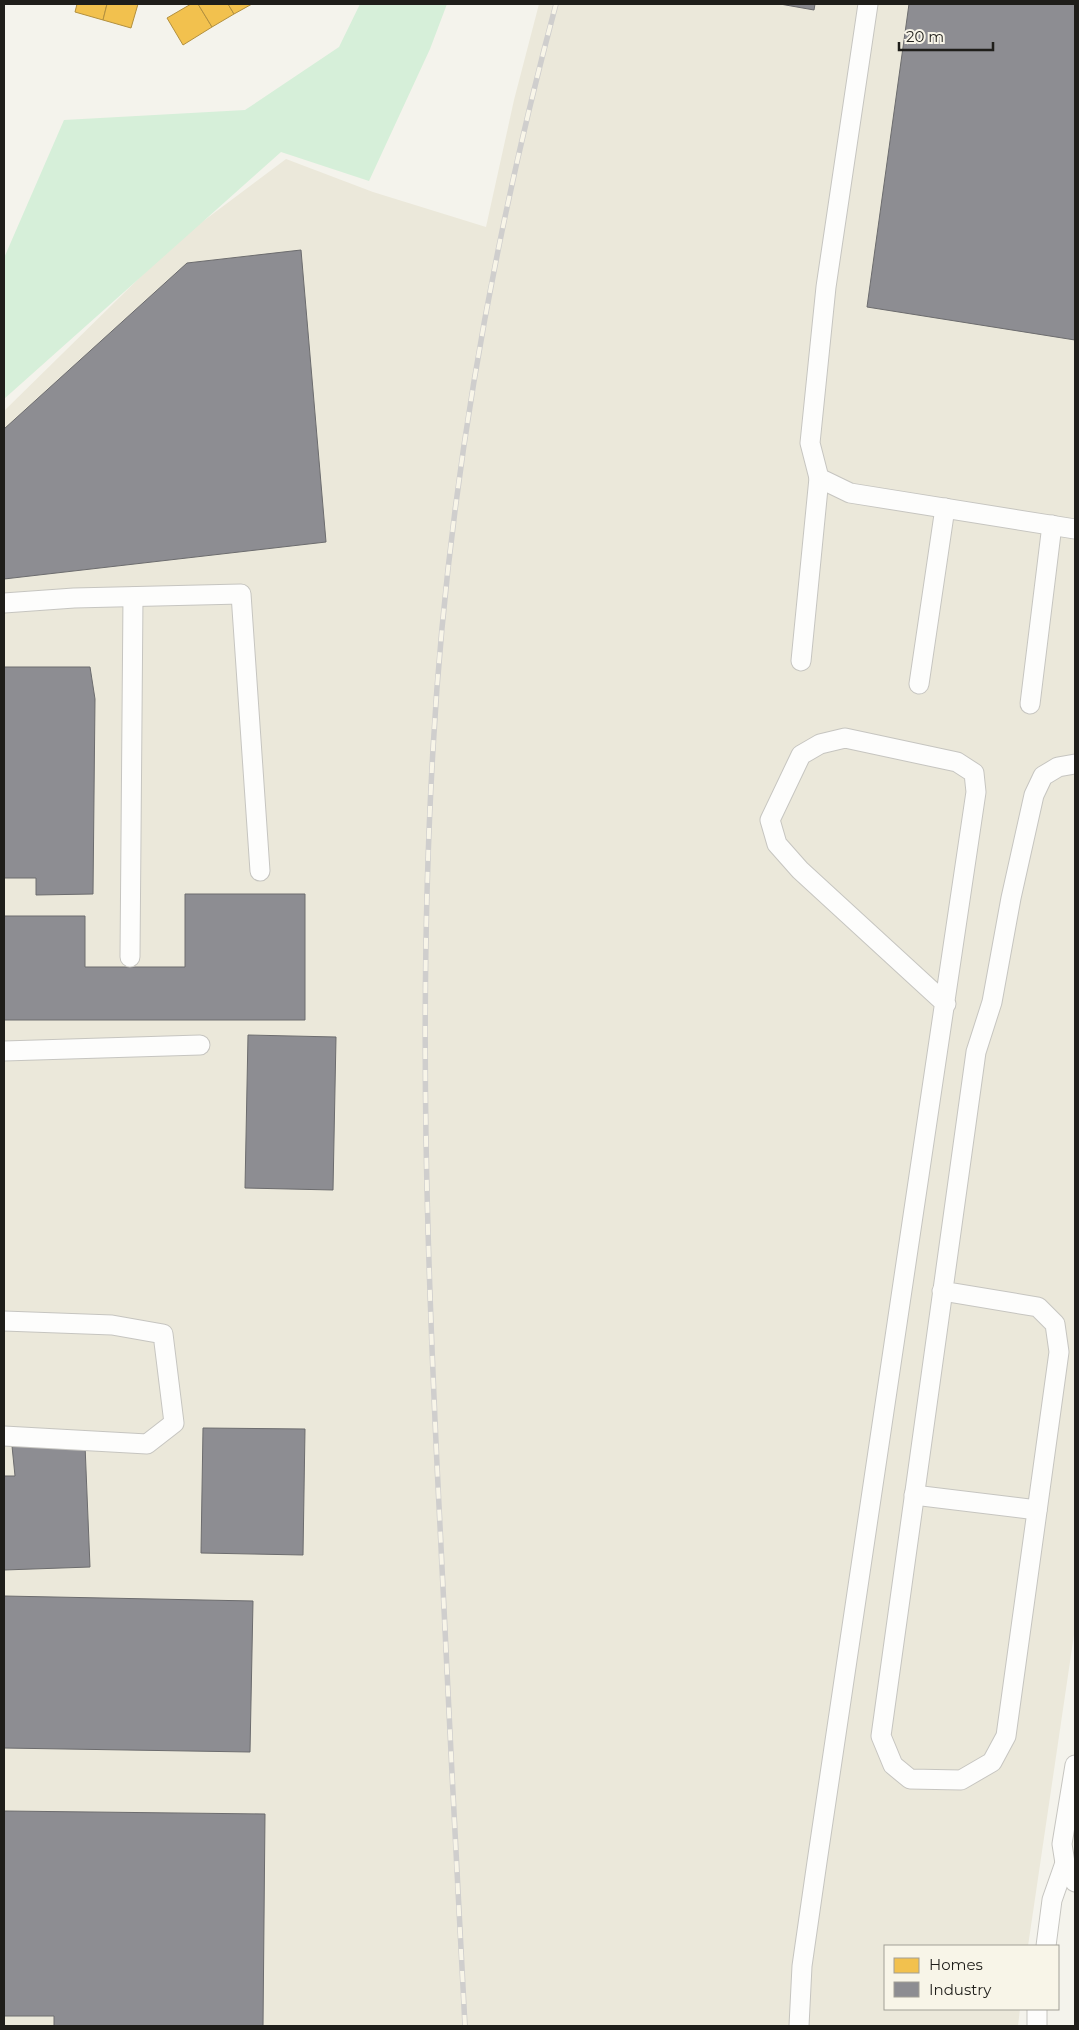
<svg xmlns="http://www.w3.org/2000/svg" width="1079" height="2030" viewBox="0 0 1079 2030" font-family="Montserrat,sans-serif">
<rect width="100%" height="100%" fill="#f4f3ec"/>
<path fill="#ebe8da" d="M539 4H1075V1628L1028 1946H885V2009H1020L1018 2026H4V411L178 240 286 159 373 192 486 227 514 100Z"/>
<path fill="#d6efd9" d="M360 4H447L430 49 369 181 281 152 4 399V258L64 120 245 110 339 47Z"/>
<g fill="#f2c14e" stroke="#b3903e">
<path d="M77 4H107L103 20 75 12Z"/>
<path d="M107 4H138L131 28 103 20Z"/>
<path d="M191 4H198L212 27 183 45 167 18Z"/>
<path d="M198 4H228L234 14 212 27Z"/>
<path d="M228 4H252L234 14Z"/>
</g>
<g fill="#8d8d92" stroke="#6c6c6e">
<path d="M780 4H815L814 10Z"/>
<path d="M909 4H1075V340L867 307Z"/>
<path d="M301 250 326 542 4 579V429L187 263Z"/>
<path d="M4 667H90L95 699 93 894 36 895V878H4Z"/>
<path d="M185 894H305V1020H4V916H85V967H185Z"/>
<path d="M248 1035 336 1037 333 1190 245 1188Z"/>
<path d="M203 1428 305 1429 303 1555 201 1553Z"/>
<path d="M85 1445 90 1567 4 1570V1476H15L12 1446Z"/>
<path d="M4 1596 253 1601 250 1752 4 1748Z"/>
<path d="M4 1811 265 1814 263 2026H54V2016H4Z"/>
</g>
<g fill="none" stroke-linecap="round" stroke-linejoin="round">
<g stroke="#c6c5c0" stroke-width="21">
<g id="service">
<path d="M868 4 826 287 810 443 819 478 850 493 1075 529"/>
<path d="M4 603 74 598 241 594 260 871"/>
<path d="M801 661 819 478"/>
<path d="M919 684 945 508"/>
<path d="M1030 704 1052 525"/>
<path d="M130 957 133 597"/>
<path d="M4 1051 200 1045"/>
<path d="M942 1291 1038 1307 1055 1324 1059 1352 1006 1736 992 1762 961 1780 910 1779 893 1765 881 1736 976 1052 992 1002 1011 898 1034 795 1043 776 1058 767 1075 764"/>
<path d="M4 1321 112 1325 163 1334 174 1423 147 1444 4 1436"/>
<path d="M914 1495 1037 1510"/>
<path d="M1075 1765 1062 1844 1065 1863 1075 1882"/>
<path d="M1046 1946 1052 1900 1065 1863"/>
<path d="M799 2026 802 1966 817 1862 976 792 974 773 957 762 845 738 820 744 801 755 770 820 777 844 800 870 946 1004"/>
<path d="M1037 2026V2009"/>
</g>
</g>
<use href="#service" stroke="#fdfdfc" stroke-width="19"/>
<g stroke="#cfcecd" stroke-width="5.5">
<path id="rail" d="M465 2026C456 1859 448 1693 440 1526 427 1267 418 1008 433 749 447 497 491 247 556 4"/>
</g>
<use href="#rail" stroke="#f8f5e8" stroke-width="4" stroke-dasharray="11" stroke-linecap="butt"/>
</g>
<rect width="1079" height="2030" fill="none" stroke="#1f1e1a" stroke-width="10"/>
<rect x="884" y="1945" width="175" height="65" fill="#f8f5e8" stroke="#a19f96"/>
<rect x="894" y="1958" width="25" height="15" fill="#f2c14e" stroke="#a19f96"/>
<text x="929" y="1970" font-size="15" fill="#1f1e1a">Homes</text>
<rect x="894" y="1982" width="25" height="15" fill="#8d8d92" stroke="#a19f96"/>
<text x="929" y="1995" font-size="15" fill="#1f1e1a">Industry</text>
<path d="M899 42v8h94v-8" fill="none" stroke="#1f1e1a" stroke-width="2.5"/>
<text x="906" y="42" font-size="15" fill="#1f1e1a" stroke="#f8f5e8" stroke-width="4" paint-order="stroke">20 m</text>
</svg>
